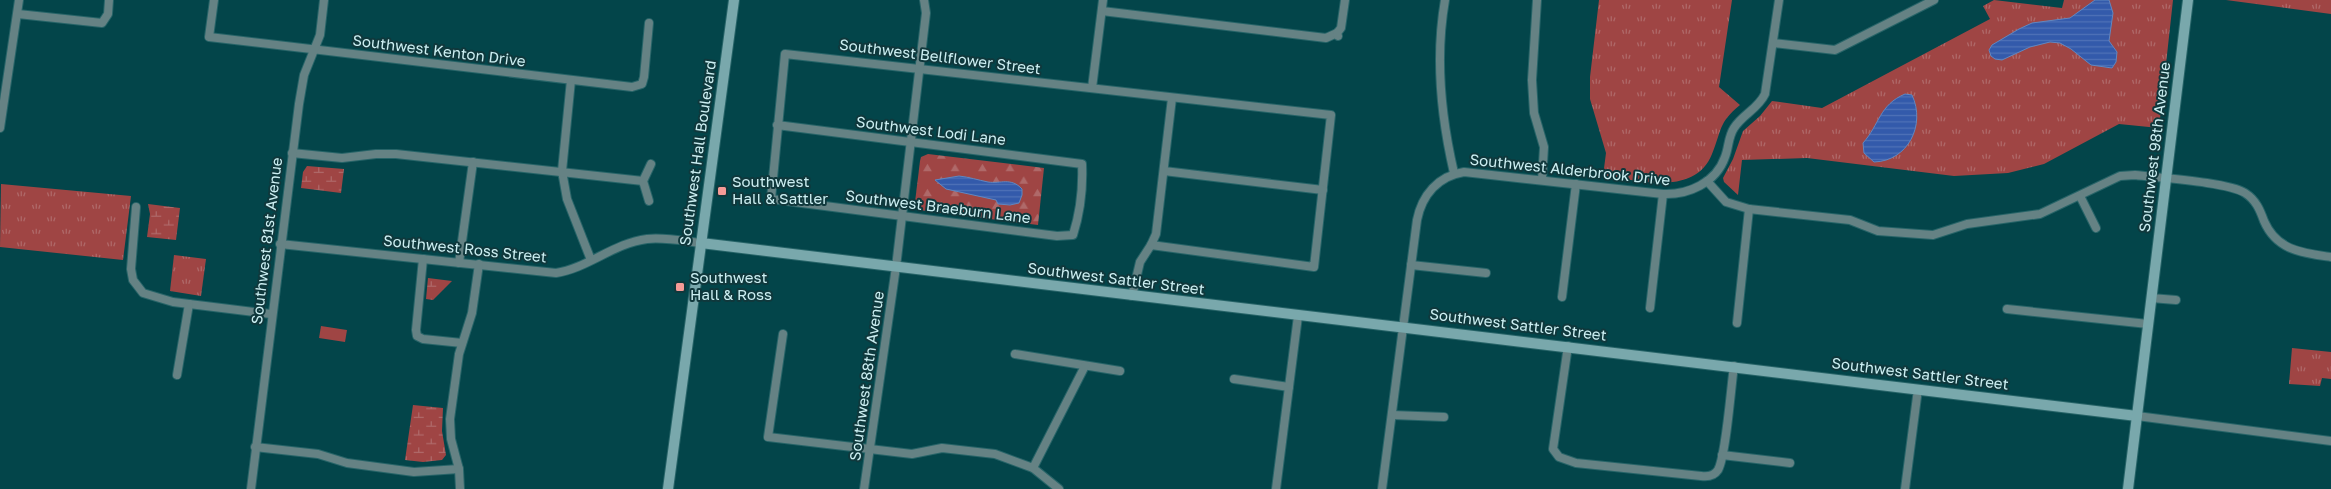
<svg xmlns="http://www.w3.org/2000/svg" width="2331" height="489" viewBox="0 0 2331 489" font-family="'Golos Text',sans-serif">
<defs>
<pattern id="grass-tufts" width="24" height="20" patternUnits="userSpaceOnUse" patternTransform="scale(1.25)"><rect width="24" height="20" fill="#9f4544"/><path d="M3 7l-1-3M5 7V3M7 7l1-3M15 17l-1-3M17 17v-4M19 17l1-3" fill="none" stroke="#af6969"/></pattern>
<pattern id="forest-firs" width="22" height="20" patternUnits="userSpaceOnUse" patternTransform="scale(1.25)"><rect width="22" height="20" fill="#9f4544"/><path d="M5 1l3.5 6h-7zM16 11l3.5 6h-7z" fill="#af6969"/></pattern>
<pattern id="wetland-marsh" width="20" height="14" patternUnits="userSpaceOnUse" patternTransform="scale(1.25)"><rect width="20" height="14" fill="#9f4544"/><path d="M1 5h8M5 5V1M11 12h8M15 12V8" fill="none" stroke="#af6969"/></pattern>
<pattern id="water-rules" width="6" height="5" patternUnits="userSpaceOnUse" patternTransform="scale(1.25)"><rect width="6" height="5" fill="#335aab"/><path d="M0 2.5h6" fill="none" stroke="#4f72b7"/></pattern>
</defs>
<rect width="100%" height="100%" fill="#03454a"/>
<g fill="url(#grass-tufts)">
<path d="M1599 0H1732L1719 87 1740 105C1718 123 1722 130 1712 154 1695 197 1638 180 1603 176L1606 153 1590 99V77Z"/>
<path d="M1994 0 2062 8 2064 0H2173L2159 128 2119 124 2044 164 2008 173 1954 176 1807 158 1742 160 1738 195 1724 182 1723 178 1733 159 1743 131 1760 116 1772 101 1822 108 1990 19 1983 6Z"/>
<path d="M2226 0H2331V14Z"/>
<path d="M1 184 131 196 123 260 0 247Z"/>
<path d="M174 255 206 259 201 296 170 291Z"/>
<path d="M2292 348 2331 352V379L2322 378 2320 386 2289 384Z"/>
</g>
<path fill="url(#forest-firs)" d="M928 154 1044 168 1038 225 919 210 915 202 920 161 921 157Z"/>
<g fill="url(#wetland-marsh)">
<path d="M307 166 344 169 341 193 301 188 303 172Z"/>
<path d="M148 204 180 208 176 240 147 237 150 214Z"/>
<path d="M428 278 452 281 433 300 426 299Z"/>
<path d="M413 405 443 408 442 431 446 455 442 460 423 462 405 460Z"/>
</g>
<path fill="#9f4544" d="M321 326 347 330 345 342 319 338Z"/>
<g fill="url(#water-rules)" stroke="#6187c0">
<path d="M2095 0H2109L2113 13 2109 41 2117 52 2116 62 2112 68 2091 65 2071 49 2060 43 2050 42 2030 47 2002 60 1995 59 1991 56 1989 50 1992 45 2019 29 2032 23 2070 18Z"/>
<path d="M1905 94 1912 95C1926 125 1908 161 1874 162L1864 153 1863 143C1880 124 1879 105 1905 94Z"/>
<path d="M959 176C969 177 978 180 988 182 1001 184 1011 177 1022 189V195L1019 203 1010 205 998 204 996 200 946 189 935 180Z"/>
</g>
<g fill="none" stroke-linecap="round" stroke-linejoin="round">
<g stroke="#276468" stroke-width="10">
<g id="street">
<path d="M214 0 209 37 632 87 642 84 644 77 649 23"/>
<path d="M1445 0C1435 57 1441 117 1454 173"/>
<path d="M1537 0 1532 80 1534 113 1544 147 1542 180"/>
<path d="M1102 11 1326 38 1337 33"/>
<path d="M18 14 102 23 108 14 109 0"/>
<path d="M1338 36 1337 33 1341 28 1345 0"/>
<path d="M1773 43 1835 50 1934 0"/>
<path d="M571 80 562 171 567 199 591 260"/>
<path d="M1092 88 1103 0"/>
<path d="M777 125 1082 164C1083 187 1080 213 1073 235L1057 236 771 199 785 54 1331 115 1314 267 1151 245"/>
<path d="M0 128 19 0"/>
<path d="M292 153 342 158 376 154H396L643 181"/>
<path d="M1164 171 1323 190"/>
<path d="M1707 181 1726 202 1749 209 1850 220 1878 231 1933 235 1967 224 2040 214 2120 176 2135 175C2159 178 2228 182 2245 193 2256 200 2260 210 2264 221 2277 251 2303 253 2331 257"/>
<path d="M2080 196 2096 228"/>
<path d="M649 201 643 181 651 164"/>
<path d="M136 207 131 269 133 280 143 293 173 302 271 314"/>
<path d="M280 244 556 273C588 268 614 243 647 239 664 237 684 241 701 243"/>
<path d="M423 259 416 330 417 336 423 339 462 343"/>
<path d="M459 263 473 162"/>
<path d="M1411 265 1486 273"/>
<path d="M1132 296 1140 262 1151 245 1156 234 1172 98"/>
<path d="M1562 297 1576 184"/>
<path d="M2151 298 2176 300"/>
<path d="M1650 308 1663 194"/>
<path d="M2007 309 2148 324"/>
<path d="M1737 323 1749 209"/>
<path d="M783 334 768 437 912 454 942 448 995 454 1033 468 1059 489"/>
<path d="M1568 346 1553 449 1559 457 1576 463 1701 476C1708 477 1714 476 1718 470 1726 456 1731 386 1734 366"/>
<path d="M1015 354 1120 371"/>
<path d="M177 375 189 304"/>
<path d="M1234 379 1289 387"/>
<path d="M1392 415 1444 417"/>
<path d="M2137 416 2331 441"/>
<path d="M255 447 318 454 347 463 414 472 459 469"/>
<path d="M1722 455 1790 463"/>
<path d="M1033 468 1085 366"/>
<path d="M251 489 299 104 304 75 320 35 324 0"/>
<path d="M460 489 459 469 451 439 450 419 459 354 472 313 479 264"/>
<path d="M864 489 896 267 926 13 924 0"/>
<path d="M1276 489 1298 316"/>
<path d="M1382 489 1417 220C1422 195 1438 176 1464 172L1663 194C1688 195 1716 183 1725 157 1729 147 1728 137 1734 128 1743 114 1758 109 1765 94L1779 0"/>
<path d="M1905 489 1918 389"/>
</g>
</g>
<g stroke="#276468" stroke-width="12">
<g id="secondary">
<path d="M701 243 2137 416"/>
<path d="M668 489 734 0"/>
<path d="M2128 489 2188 0"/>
</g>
</g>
<use href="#street" stroke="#658284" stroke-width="8"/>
<use href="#secondary" stroke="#79a8ac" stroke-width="10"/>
</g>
<g fill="#f59b97" stroke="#10383c" stroke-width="2">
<rect x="717" y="186" width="10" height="10" rx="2.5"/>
<rect x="675" y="282" width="10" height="10" rx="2.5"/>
</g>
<g text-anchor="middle" stroke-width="4" stroke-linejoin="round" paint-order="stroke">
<g font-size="15" fill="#cceff2" stroke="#10383c">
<text transform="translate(439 51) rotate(7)" y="5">Southwest Kenton Drive</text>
<text transform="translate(940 57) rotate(7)" y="5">Southwest Bellflower Street</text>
<text transform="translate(931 131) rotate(7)" y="5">Southwest Lodi Lane</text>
<text transform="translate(2155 147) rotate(-83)" y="5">Southwest 98th Avenue</text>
<text transform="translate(698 153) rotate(-82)" y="5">Southwest Hall Boulevard</text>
<text transform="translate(1570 170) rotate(6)" y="5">Southwest Alderbrook Drive</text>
<text transform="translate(938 207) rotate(7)" y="5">Southwest Braeburn Lane</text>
<text transform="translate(267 241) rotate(-83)" y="5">Southwest 81st Avenue</text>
<text transform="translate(465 249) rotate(6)" y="5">Southwest Ross Street</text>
<text transform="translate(1116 279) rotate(7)" y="5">Southwest Sattler Street</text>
<text transform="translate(1518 325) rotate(7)" y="5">Southwest Sattler Street</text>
<text transform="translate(1920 374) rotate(7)" y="5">Southwest Sattler Street</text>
<text transform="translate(867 376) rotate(-82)" y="5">Southwest 88th Avenue</text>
</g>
<g font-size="15" fill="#cceff2" stroke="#10383c" text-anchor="start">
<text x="732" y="187">Southwest<tspan x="732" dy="17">Hall &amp; Sattler</tspan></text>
<text x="690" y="283">Southwest<tspan x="690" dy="17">Hall &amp; Ross</tspan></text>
</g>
</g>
</svg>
